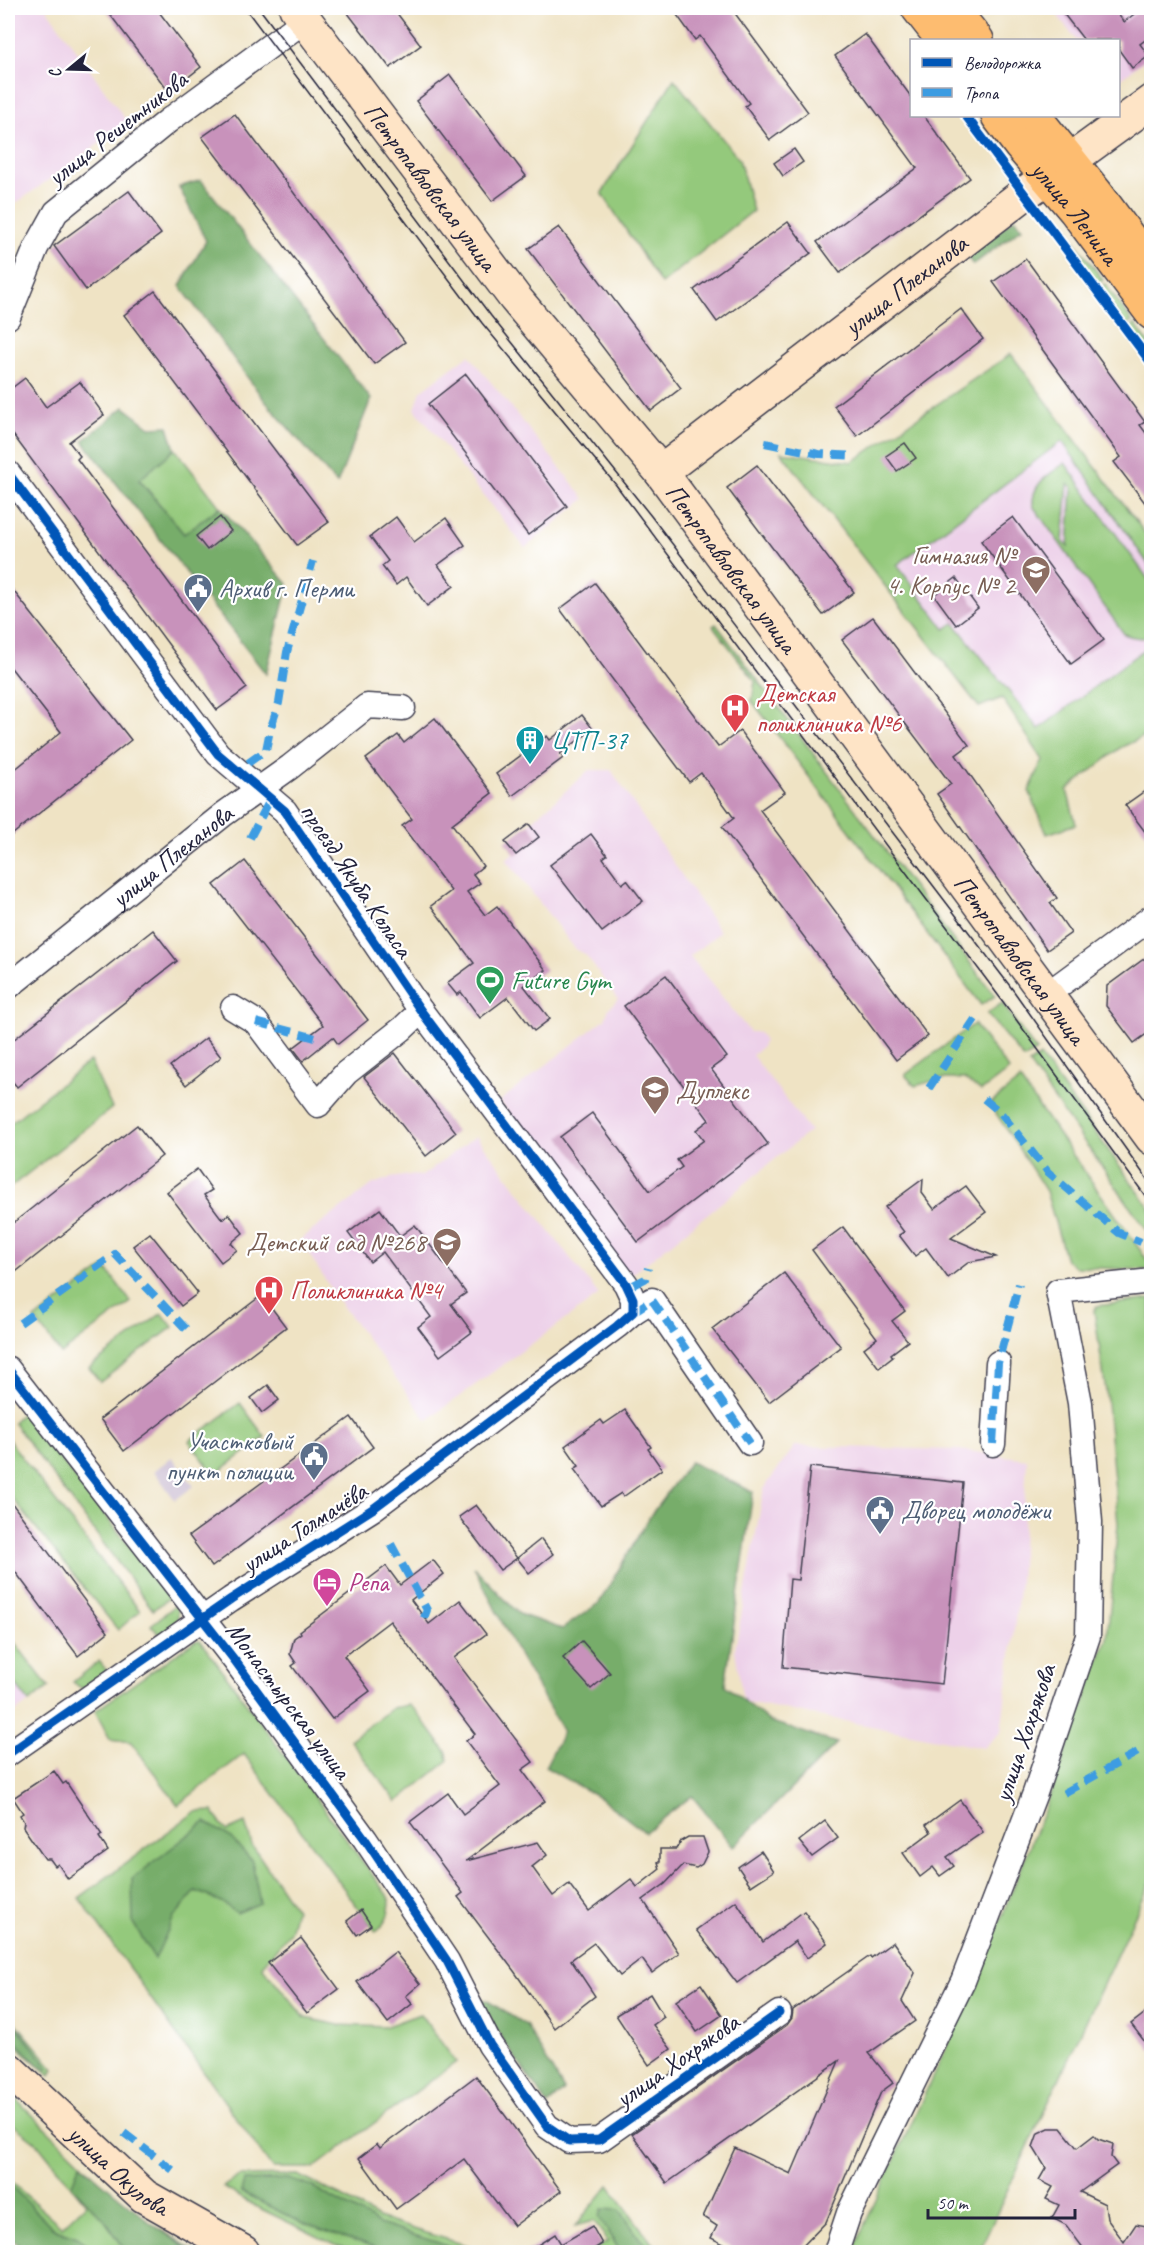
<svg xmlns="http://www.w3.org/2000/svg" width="1159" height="2260" viewBox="0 0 1159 2260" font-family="Caveat,sans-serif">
<rect width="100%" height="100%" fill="#fff"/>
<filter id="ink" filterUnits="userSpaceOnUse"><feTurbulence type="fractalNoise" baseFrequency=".0167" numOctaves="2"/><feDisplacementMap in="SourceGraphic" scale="12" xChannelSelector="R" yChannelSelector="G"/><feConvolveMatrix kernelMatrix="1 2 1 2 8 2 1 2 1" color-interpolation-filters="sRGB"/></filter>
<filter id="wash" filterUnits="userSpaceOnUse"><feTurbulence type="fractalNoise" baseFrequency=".008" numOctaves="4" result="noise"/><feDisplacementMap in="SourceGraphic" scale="24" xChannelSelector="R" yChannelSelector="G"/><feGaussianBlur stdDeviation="1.35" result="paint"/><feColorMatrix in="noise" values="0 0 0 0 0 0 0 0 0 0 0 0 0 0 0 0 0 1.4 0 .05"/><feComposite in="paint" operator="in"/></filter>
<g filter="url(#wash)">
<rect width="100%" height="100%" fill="#efe3c4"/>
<g fill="#edd1e9">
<path d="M8 8H46L128 123 8 209Z"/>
<path d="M1052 8H1151V55L1119 80 1118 40H1076Z"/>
<path d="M469 355 585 499 525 548 415 409 421 391Z"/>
<path d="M1062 441 1151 568V644L1039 730 954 623 945 629 896 565Z"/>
<path d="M589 770H611L720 932 690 956 750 1032H757L762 1036 764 1041 762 1047 752 1055 810 1131 629 1277 500 1101 605 1019 609 1008 618 999 585 954 576 950 506 859 514 853 516 855 539 837 529 824Z"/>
<path d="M476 1136 599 1295 427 1420 338 1300 300 1240 373 1184 390 1178 410 1175 422 1176Z"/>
<path d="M795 1446 959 1450 1027 1459 1020 1582 1001 1732 983 1748 743 1701 735 1650 764 1488Z"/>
<path d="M8 1634 49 1687 8 1718Z"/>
</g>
<path fill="#ccbfd4" d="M172 1457 194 1486 175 1500 154 1471Z"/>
<g fill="#94c97b" stroke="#5b765b" stroke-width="1.5" fill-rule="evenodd">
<path d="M674 79 739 159 753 211 661 284 602 193Z"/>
<path d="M1072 238 1103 280 1097 285 1066 243Z"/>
<path d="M1105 284 1132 321 1126 325 1099 288Z"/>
<path d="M1135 324 1151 347V359L1129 329Z"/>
<path d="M1011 354 1151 541V568L1062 441 897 565 945 629 954 623 1039 729 1151 644V733L1120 748 1067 790 1076 824 1047 834 1029 791 1043 760 1002 698 979 707 781 452 852 462Z"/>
<path d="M175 449 220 507 184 534 139 479Z"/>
<path d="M1065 463 1151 583V636C1141 639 1134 638 1124 634L1033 506C1031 483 1049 475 1065 463ZM1068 484 1072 487 1068 547 1063 541Z"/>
<path d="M716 624 995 996 981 1005 752 701 755 681 713 626Z"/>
<path d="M1002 1003 1036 1051 1024 1059 987 1014Z"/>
<path d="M974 1024 1009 1070 981 1091 964 1079H940L915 1086 905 1075Z"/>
<path d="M1040 1056 1151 1209V1236L1029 1064Z"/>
<path d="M90 1061 112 1108 8 1189V1125Z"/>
<path d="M1020 1080 1150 1264 1149 1270 1076 1267 1066 1260 1046 1191 990 1104Z"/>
<path d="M105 1267 131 1302 61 1354 35 1319Z"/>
<path d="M1151 1299V1881L979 2252H852L974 1987 1047 1803 1107 1639 1118 1524 1106 1392 1094 1310 1097 1306Z"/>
<path d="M162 1313 173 1327 100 1382 89 1368Z"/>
<path d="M240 1403 265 1437 215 1475 189 1441Z"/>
<path d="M23 1412 170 1597 153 1610 13 1422Z"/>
<path d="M8 1439 140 1611 118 1630 8 1493Z"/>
<path d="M176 1605C183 1620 172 1628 162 1638L151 1625Z"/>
<path d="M8 1634 49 1687 29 1702 8 1675Z"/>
<path d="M200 1640 390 1899C390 1913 387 1922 376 1932L244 1754 178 1805 131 1742 110 1739 95 1711 195 1641Z"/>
<path d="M99 1661 108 1672 85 1688H81L73 1682Z"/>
<path d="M408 1705 415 1710 447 1753 448 1761 397 1802 350 1740 392 1708Z"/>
<path d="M213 1811 215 1816 227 1831 245 1823 252 1845 296 1910 290 1932 262 1966 305 2018 339 2025 384 2027 420 2014 456 2062 314 2168H272L79 1898 195 1812Z"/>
<path d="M8 2013 54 2069 50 2075 24 2053 8 2035Z"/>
<path d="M8 2091 110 2191 152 2224 196 2252H32L8 2237V2179L62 2227 86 2204 37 2143 8 2121Z"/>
<path d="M297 2175 337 2194 378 2218 482 2250 505 2252H362L335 2245 255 2206 223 2187 239 2176Z"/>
<path d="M609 2185 651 2242 662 2252H591L608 2241 594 2221 575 2226Z"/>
</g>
<g fill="#77ad6b" stroke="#4c6853" stroke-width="1.5">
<path d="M201 180 371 399 337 484 265 401 180 286 206 241 179 187Z"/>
<path d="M1015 218 1022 228 973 265 966 255Z"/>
<path d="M124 407 150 427 168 426 175 449 139 480 184 534 220 507 288 584 266 674 83 441Z"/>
<path d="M690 1462 753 1492 725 1685 769 1721 837 1743 733 1847 692 1796 645 1832 601 1799 545 1767 563 1732 514 1646 474 1567 519 1614 562 1629 599 1603 650 1516Z"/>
<path d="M205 1822 230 1837 252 1861 260 1903 237 1913 221 1902 196 1891 174 1917 155 1959 133 1923 132 1879Z"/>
<path d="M486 2000 526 2025 564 2090 548 2105 476 2001Z"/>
<path d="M8 2015 48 2067 47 2069 37 2064 8 2032Z"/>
<path d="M80 2164 152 2224 192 2252H127L103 2218 71 2186Z"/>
<path d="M288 2179 313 2187 379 2224 467 2252H386L302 2223 241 2192 244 2181Z"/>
<path d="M8 2183 53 2228 77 2237 99 2252H32L8 2237Z"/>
<path d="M602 2209 620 2210 640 2239 655 2252H611L618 2248 599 2217Z"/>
</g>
<g id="blocks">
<g fill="#c892bb">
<path d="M105 8H156L201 67 169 92Z"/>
<path d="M344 8H393L421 45 390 68Z"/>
<path d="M672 8H731L808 112 770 140 745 106 749 103 700 36 695 40Z"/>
<path d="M1059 8H1113L1124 22 1142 8H1152V35L1140 44 1149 56 1132 68 1119 50V40H1084Z"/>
<path d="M865 34 912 98V116H924L970 178 840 273 817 242 917 168 835 56Z"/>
<path d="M450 75 526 176 492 201 416 101Z"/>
<path d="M235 114 405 342 374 364 202 137Z"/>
<path d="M794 149 803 162 783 176 774 163Z"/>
<path d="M129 191 161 234 86 290 54 246Z"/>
<path d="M788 222 811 253 717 322 694 290Z"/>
<path d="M559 227 681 388 651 411 528 249Z"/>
<path d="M1026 259 1145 422 1140 425 1152 441V512L1114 462 1121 457 993 282Z"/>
<path d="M155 291 329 522 297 545 124 315Z"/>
<path d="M961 309 983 339 857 436 834 406Z"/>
<path d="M466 374 567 506 528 535 428 404Z"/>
<path d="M25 378 46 407 80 382 104 415 69 442 80 456 77 459 247 688 217 710 8 428V391Z"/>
<path d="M905 443 916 458 897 471 886 456Z"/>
<path d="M757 465 854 592 823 615 727 488Z"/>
<path d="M220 517 231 531 207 550 196 536Z"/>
<path d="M396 517 414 542 446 518 465 545 438 565 454 586 427 606 406 577 396 585 382 566 388 561 370 537Z"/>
<path d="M1013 517 1104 640 1071 664 981 541Z"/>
<path d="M956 578 978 608 956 625 934 595Z"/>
<path d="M595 583 718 747 740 731 785 792 760 810 928 1036 896 1060 722 827 734 818 701 773 689 782 560 609Z"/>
<path d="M8 584 131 740 8 838V775L61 732 8 664Z"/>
<path d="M873 617 969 745 956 755 1057 898 1050 903 1071 933 1047 950 937 794 951 784 842 640Z"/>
<path d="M582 715 593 729 560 754 563 758 512 796 496 774 547 736 550 740Z"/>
<path d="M435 718 492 793 452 824 483 866 473 874 480 883 467 892 485 915 497 906 546 970 524 986 550 1019 534 1031 508 997 480 1018 461 992 457 995 447 983 474 963 431 906 451 891 402 826 412 819 366 759 398 735 404 743Z"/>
<path d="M1152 786V841L1125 805Z"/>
<path d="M529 824 539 837 516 855 505 842Z"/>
<path d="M591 834 607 855 603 858 622 884 627 880 643 901 602 932 550 865Z"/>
<path d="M245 861 368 1020 338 1044 333 1037 303 1061 293 1048 323 1025 214 885Z"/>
<path d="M153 930 177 961 17 1087 8 1076V1044Z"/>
<path d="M1152 953V1030L1134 1043 1106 1006 1107 986Z"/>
<path d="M666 975 727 1057 711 1069 768 1144 638 1242 560 1137 592 1113 650 1191 682 1167 677 1160 704 1140 696 1130 709 1120 624 1006Z"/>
<path d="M206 1038 221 1057 186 1085 170 1066Z"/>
<path d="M395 1053 456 1132 426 1156 364 1077Z"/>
<path d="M137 1125 162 1156 8 1278V1227Z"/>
<path d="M197 1169 212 1190 204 1195 222 1219 229 1214 243 1233 231 1243 237 1250 221 1262 167 1192Z"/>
<path d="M923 1179 922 1193 934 1209 966 1186 986 1212 951 1238 996 1257 969 1262 948 1278 926 1248 915 1256 899 1235 904 1232 885 1207Z"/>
<path d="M380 1209 400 1236 415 1225 466 1293 451 1304 472 1332 440 1356 418 1327 431 1317 383 1252 370 1262 348 1233Z"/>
<path d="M843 1227 905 1311 892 1321 908 1341 891 1354 893 1357 879 1368 864 1348 877 1338 812 1250Z"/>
<path d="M150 1233 198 1293 181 1306 133 1246Z"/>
<path d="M784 1273 841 1347 769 1402 712 1329Z"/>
<path d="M262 1295 286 1327 124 1451 100 1419Z"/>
<path d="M268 1385 279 1400 262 1413 251 1398Z"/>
<path d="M625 1410 651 1447 648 1449 662 1469 623 1497 621 1493 601 1506 574 1469 579 1466 565 1446 601 1420 604 1424Z"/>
<path d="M351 1417 373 1447 212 1567 189 1536Z"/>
<path d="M810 1467 963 1483 942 1684 783 1667 790 1579 798 1580Z"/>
<path d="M8 1498 108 1632 78 1656 8 1562Z"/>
<path d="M476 1505 517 1558 500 1570 459 1517Z"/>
<path d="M541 1539 553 1554 529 1573 517 1558Z"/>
<path d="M433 1560 444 1574 411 1600 429 1624 460 1600 486 1634 454 1658 533 1762 522 1770 545 1801 466 1861 538 1842 547 1855 532 1867 553 1896 569 1884 589 1911 631 1879 637 1887 660 1869 658 1862H660V1849H676L681 1841 688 1837H703L708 1852 702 1864 696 1868 683 1865 665 1884 643 1900 679 1953 652 1973 642 1959 620 1976 594 1943 571 1960 595 1996 554 2028 514 1971 458 1897 463 1893 410 1822 448 1793 463 1814 500 1786 466 1741 475 1734 390 1621 344 1656 370 1691 332 1719 292 1666 296 1663 290 1654 294 1638 301 1633 300 1631 386 1566 400 1585Z"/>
<path d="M582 1641 610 1673 591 1689 563 1658Z"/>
<path d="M54 1771 63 1784 66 1782 102 1835 99 1837 108 1851 68 1879 58 1864 55 1866 50 1859H45L23 1827 24 1822 20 1815 23 1813 13 1798Z"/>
<path d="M960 1800 983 1832 947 1857 954 1866 940 1876 933 1867 920 1877 903 1853 931 1832 926 1825Z"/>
<path d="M825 1821 838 1838 812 1857 799 1841Z"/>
<path d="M761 1851 774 1871 751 1886 738 1867Z"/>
<path d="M736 1901 763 1942 804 1911 827 1943 807 1958 795 1941 737 1983 696 1930Z"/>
<path d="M361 1910 371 1925 357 1935 347 1921Z"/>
<path d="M301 1938 339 1989 307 2013 268 1963Z"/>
<path d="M893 1942 915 1973 902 2001 915 2021 869 2053 893 2083 881 2092 826 2222 796 2253H742L711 2238 717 2226 703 2217 735 2148 791 2174 839 2061 667 2183 632 2134 787 2025 792 2018 793 2010 870 1956 871 1958Z"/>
<path d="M395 1952 420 1984 406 1996 412 2004 388 2023 357 1982Z"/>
<path d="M701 1984 722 2015 697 2032 676 2001Z"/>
<path d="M650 1994 664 2017 653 2025 671 2049 649 2065 616 2015Z"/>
<path d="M1152 2008V2051L1131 2024Z"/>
<path d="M476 2076 561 2191 514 2226 464 2159 396 2209 359 2158 377 2144 380 2148Z"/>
<path d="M1049 2128H1061L1077 2148 1094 2135 1098 2139 1113 2144 1111 2157 1117 2165 1080 2192 1105 2204 1107 2219 1124 2242 1136 2224 1152 2227V2253H1087L1066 2225 1052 2218 1059 2205 1046 2199 1053 2187 1039 2180 1046 2168 1033 2147 1038 2133Z"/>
<path d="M592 2226 602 2244 588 2253H525L555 2234 561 2244Z"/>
</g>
</g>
</g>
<g filter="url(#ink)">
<use href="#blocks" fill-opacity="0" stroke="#413f50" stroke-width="1.5"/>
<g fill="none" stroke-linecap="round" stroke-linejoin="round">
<g stroke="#413f50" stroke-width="27">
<g id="street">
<path d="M8 317 36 248 56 212 168 121 305 20"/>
<path d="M8 473 218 754 285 811 421 1011 626 1284 633 1299V1312L617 1326 374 1508 231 1599 8 1754"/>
<path id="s1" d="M8 987 224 814 290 767 367 706 403 708"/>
<path d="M1046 995 1152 917"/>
<path d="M233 1008 256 1022 318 1105 346 1073 402 1029 421 1011"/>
<path d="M633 1312 652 1300 750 1443"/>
<path d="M8 1369 236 1662 365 1839 447 1961 490 2045 547 2126 569 2141 599 2140 779 2013"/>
<path d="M993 1444 998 1363"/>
<path d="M836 2252 849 2213 963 1981 1035 1793 1088 1636 1090 1522 1080 1403 1058 1291 1152 1281"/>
</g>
</g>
<g stroke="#413f50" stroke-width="36">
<g id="secondary">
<path id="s2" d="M296 8 515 298 661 472 1152 1138"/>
<path id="s3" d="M661 472 1024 194 1152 101"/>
<path id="s4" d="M8 2069 144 2196 243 2252"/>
</g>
</g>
<g stroke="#413f50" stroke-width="36">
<g id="primary">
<path d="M918 8 943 40"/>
<path d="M951 8 977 40"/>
<path id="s5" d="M998 116 1020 145 1075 210 1152 313"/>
<path d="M1034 116 1096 193 1152 269"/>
</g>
</g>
<use href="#street" stroke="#fff" stroke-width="24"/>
<use href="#secondary" stroke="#fee4c6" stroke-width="33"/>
<use href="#primary" stroke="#fdbc70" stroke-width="33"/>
<g stroke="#22223b" stroke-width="1.5">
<path d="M245 8 482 323 616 485 1001 999 1152 1205"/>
<path d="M259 8 491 316 651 516 1013 990 1152 1186"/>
</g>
<g stroke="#3c9ce2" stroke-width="8" stroke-dasharray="15 8" stroke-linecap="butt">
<path d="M765 443 819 454 855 456"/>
<path d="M248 763 266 750 270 730 279 703 287 652 313 561"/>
<path d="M250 838 271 798"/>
<path d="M256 1022 319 1039"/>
<path d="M929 1088 975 1019"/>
<path d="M984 1099 1000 1112 1048 1172 1119 1233 1141 1242"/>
<path d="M633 1285 645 1279 648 1268"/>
<path d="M633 1312 652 1300 750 1443"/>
<path d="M20 1323 115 1254 186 1329"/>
<path d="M993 1444 998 1363 1019 1284"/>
<path d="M391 1544 427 1610 424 1618"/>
<path d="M1064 1793 1138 1752"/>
<path d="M124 2133 178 2174"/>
</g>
<g stroke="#fff" stroke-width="13">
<g id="cycleway">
<path d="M966 116 1152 364"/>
<path d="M8 473 218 754 285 811 421 1011 626 1284 633 1299V1312L617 1326 374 1508 231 1599 8 1754"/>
<path d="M8 1369 236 1662 365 1839 447 1961 490 2045 547 2126 569 2141 599 2140 779 2013"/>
</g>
</g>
<use href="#cycleway" stroke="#0057b8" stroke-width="9"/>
</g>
</g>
<defs>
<g id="school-pin" transform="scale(1.5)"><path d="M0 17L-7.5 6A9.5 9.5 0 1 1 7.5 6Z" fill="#8d6e63" stroke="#fff"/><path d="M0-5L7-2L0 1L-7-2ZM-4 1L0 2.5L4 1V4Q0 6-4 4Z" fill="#fff"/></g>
<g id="civic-pin" transform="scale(1.5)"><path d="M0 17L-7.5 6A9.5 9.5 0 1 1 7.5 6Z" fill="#5c6f8a" stroke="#fff"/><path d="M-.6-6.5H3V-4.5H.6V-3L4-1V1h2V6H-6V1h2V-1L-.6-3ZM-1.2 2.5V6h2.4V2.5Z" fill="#fff"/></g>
<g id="hospital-pin" transform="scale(1.5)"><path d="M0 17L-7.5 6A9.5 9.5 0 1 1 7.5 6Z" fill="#e0444e" stroke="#fff"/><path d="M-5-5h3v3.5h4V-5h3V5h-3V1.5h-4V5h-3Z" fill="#fff"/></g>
<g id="building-pin" transform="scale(1.5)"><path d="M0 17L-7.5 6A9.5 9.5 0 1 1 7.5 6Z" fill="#0f9aa8" stroke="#fff"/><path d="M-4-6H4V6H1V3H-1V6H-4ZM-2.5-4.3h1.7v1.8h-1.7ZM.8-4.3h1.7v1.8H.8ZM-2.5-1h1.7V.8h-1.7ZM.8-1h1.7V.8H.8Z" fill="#fff"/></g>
<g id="stadium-pin" transform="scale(1.5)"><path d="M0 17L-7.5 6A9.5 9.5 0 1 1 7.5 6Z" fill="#2e9e5b" stroke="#fff"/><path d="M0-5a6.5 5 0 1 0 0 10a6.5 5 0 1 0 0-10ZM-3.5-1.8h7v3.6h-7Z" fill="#fff"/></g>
<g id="hotel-pin" transform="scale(1.5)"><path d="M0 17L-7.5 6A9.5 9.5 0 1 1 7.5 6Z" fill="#d1479c" stroke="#fff"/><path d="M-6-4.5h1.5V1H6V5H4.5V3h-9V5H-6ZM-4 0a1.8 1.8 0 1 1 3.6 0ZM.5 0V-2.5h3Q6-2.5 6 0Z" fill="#fff"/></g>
</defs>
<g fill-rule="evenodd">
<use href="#school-pin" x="1036" y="570"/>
<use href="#civic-pin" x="198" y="588"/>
<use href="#hospital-pin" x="735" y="708"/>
<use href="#building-pin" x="530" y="740"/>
<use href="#stadium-pin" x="490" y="980"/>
<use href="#school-pin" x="655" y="1090"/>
<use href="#school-pin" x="447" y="1242"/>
<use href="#hospital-pin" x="269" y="1290"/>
<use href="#civic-pin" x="314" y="1456"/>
<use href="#civic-pin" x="880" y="1510"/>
<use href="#hotel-pin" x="327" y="1582"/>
</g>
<g text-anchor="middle" stroke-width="4.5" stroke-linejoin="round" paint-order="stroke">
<g font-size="26" fill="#22223b" stroke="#fff">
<text transform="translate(117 128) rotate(-38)" y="9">улица Решетникова</text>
<text dy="9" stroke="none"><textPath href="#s2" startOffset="224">Петропавловская улица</textPath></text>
<text dy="9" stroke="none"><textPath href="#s5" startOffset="124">улица Ленина</textPath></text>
<text dy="9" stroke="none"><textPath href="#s3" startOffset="308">улица Плеханова</textPath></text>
<text dy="9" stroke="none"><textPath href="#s2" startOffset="710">Петропавловская улица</textPath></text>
<text dy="9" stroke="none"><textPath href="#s1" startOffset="210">улица Плеханова</textPath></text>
<text transform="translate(357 880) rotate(56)" y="9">проезд Якуба Коласа</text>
<text dy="9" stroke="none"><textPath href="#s2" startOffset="1196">Петропавловская улица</textPath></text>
<text transform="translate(304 1527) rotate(-33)" y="9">улица Толмачёва</text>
<text transform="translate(289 1700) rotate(53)" y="9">Монастырская улица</text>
<text transform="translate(1024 1733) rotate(-71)" y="9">улица Хохрякова</text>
<text transform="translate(677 2060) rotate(-35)" y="9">улица Хохрякова</text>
<text dy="9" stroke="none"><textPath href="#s4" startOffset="150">улица Окулова</textPath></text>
</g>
<g font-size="26" fill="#785e54" stroke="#fff" text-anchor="end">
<text x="1015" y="564">Гимназия №<tspan x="1015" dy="30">4. Корпус № 2</tspan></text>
<text x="676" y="1099" text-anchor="start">Дуплекс</text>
<text x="426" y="1251">Детский сад №268</text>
</g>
<g font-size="26" fill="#4e5e75" stroke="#fff" text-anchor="start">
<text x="219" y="597">Архив г. Перми</text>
<text x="293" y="1450" text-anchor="end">Участковый<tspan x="293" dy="30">пункт полиции</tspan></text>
<text x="901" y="1519">Дворец молодёжи</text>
</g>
<g font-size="26" fill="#be3a42" stroke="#fff" text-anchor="start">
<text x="756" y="702">Детская<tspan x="756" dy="30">поликлиника №6</tspan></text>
<text x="290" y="1299">Поликлиника №4</text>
</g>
<g font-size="26" fill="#0d838f" stroke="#fff" text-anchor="start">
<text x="551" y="749">ЦТП-37</text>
</g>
<g font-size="26" fill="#27864d" stroke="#fff" text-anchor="start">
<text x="511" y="989">Future Gym</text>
</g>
<g font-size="26" fill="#b23c85" stroke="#fff" text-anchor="start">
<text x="348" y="1591">Репа</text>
</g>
</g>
<rect width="1159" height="2260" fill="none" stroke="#fff" stroke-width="30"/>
<rect x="910" y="39" width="210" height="78" fill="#ffffff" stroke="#a7a7b1" stroke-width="1.5"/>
<rect x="922" y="58" width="30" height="9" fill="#0057b8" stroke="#a7a7b1" stroke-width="1.5"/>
<text x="964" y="69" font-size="18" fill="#22223b">Велодорожка</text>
<rect x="922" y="88" width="30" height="9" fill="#3c9ce2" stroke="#a7a7b1" stroke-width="1.5"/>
<text x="964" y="99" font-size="18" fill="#22223b">Тропа</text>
<g transform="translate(69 69) rotate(251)" stroke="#ffffff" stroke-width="4.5" paint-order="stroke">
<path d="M0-4.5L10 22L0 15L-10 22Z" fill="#22223b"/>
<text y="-9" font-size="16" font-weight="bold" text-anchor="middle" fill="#22223b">С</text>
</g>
<path d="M928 2209v9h147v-9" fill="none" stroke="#22223b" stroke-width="3"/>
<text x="937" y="2209" font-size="18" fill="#22223b" stroke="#ffffff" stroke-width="4.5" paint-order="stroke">50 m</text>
</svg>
